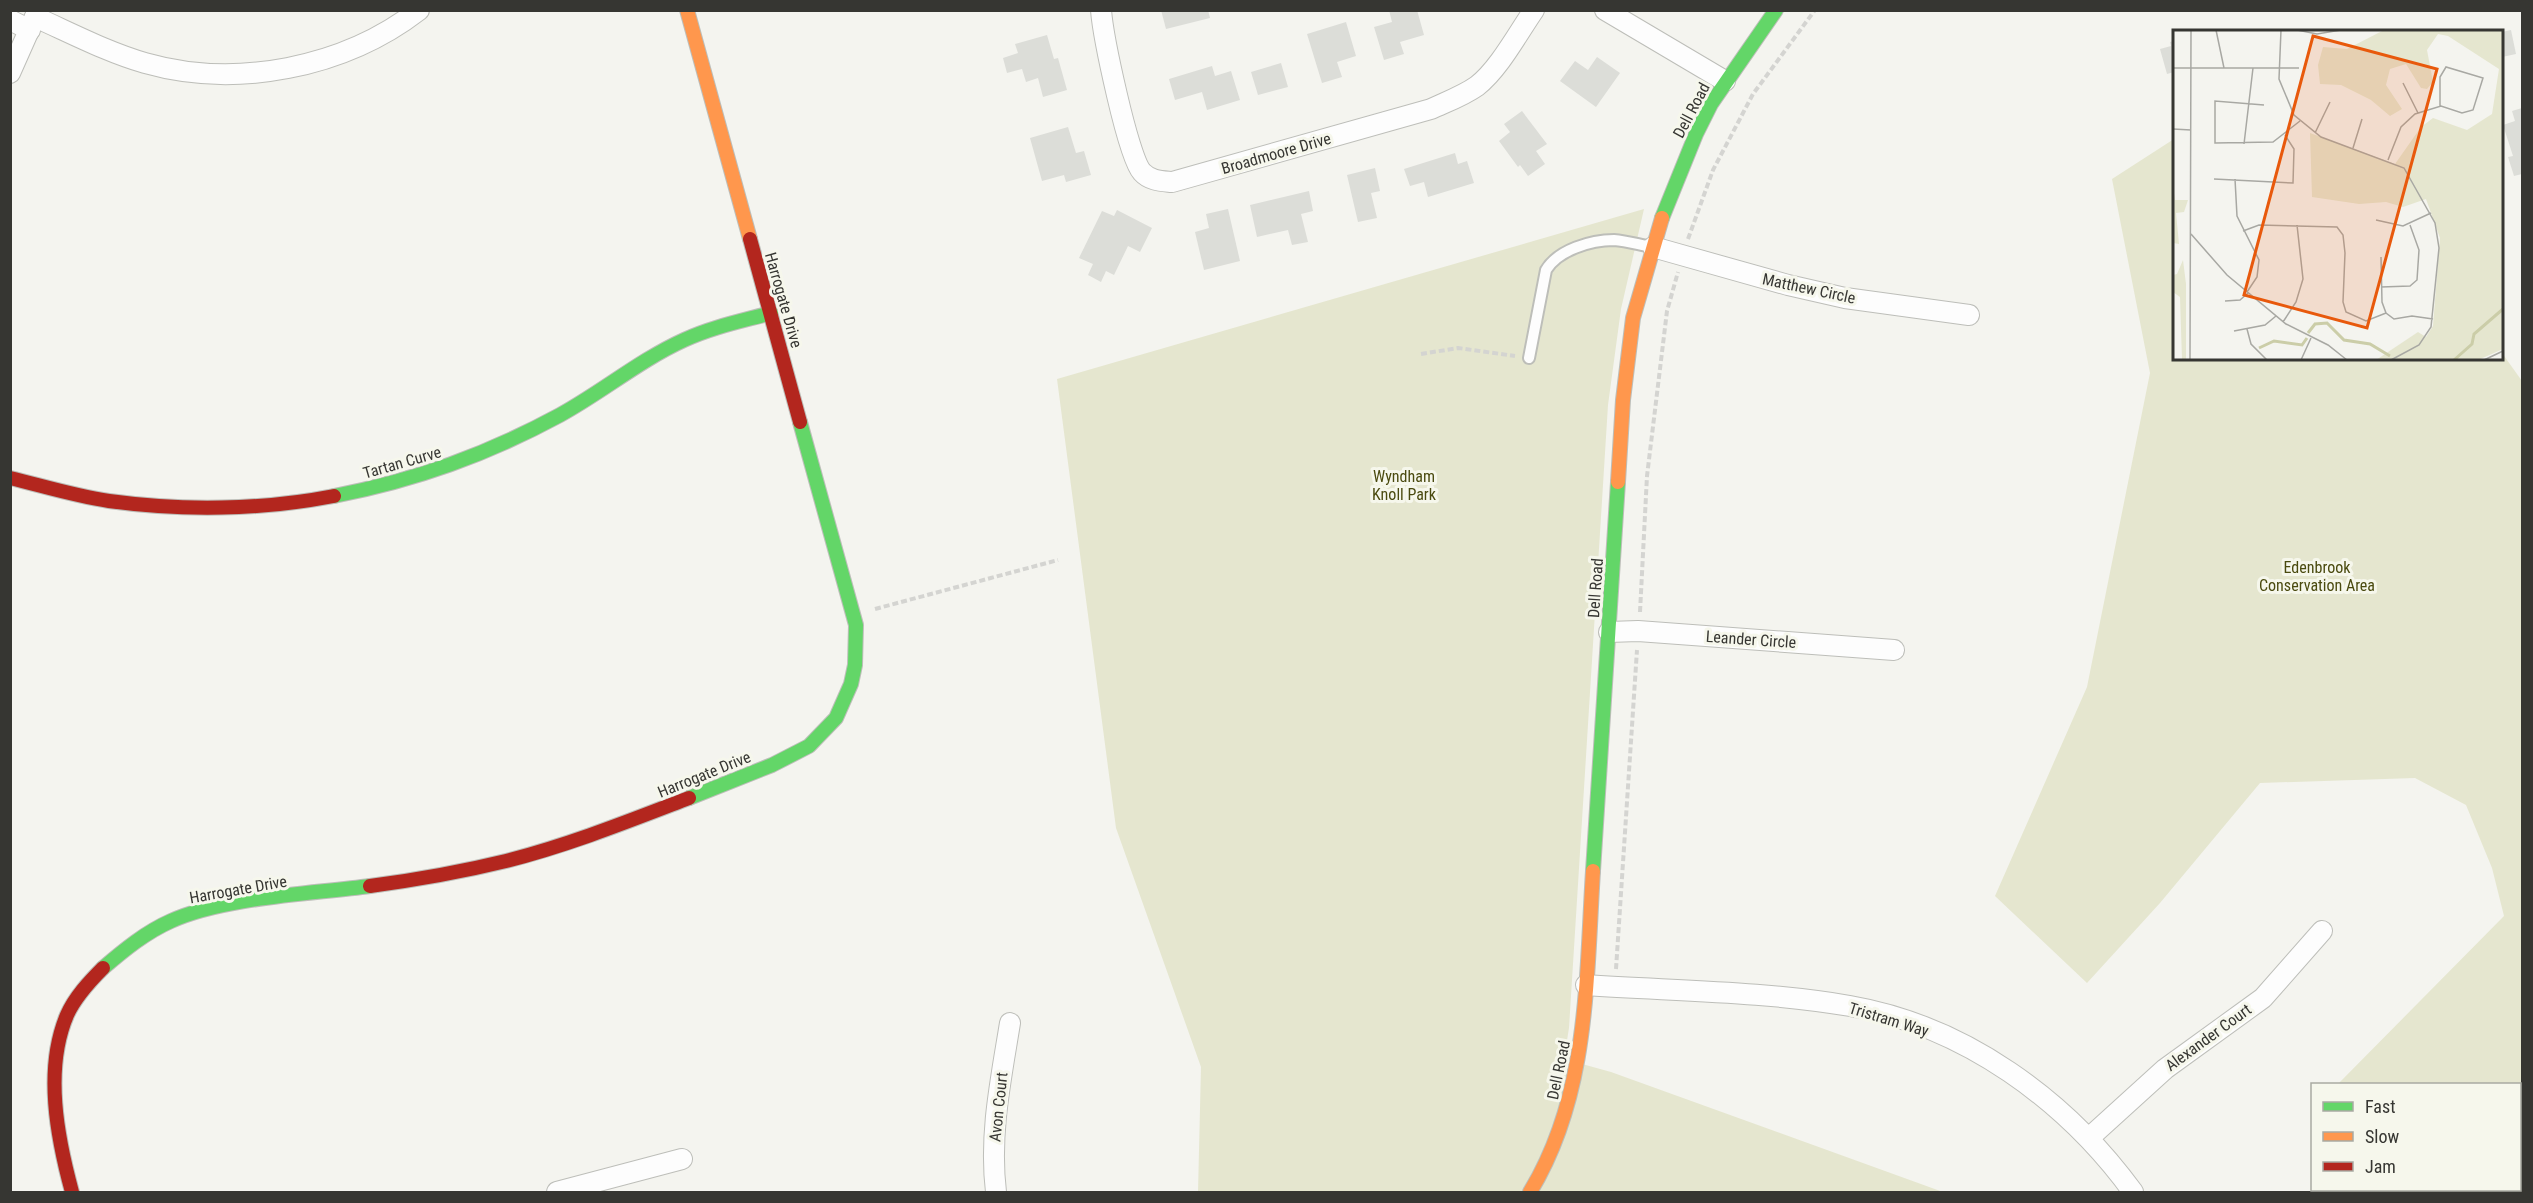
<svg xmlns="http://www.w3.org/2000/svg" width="2533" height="1203" viewBox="0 0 2533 1203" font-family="'Roboto Condensed',sans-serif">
<rect width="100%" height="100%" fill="#f4f4ef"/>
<g fill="#e5e6cf">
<path d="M2174 139V358H2502V353L2522 381V1154L2520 1155V1084H2338L2504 916 2492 868 2466 805 2415 778 2260 783 2160 903 2087 983 1995 896 2087 687 2150 373 2112 179Z"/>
<path d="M1644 209 1621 309 1608 405 1569 1028 1564 1059 1611 1072 1943 1192H1198L1201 1067 1116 828 1057 379Z"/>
</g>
<g fill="#dcddd8">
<path d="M1161 10H1208L1210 18 1166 29Z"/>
<path d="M1389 10H1417L1424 35 1400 42 1404 54 1384 60 1374 27 1392 22Z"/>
<path d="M1346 22 1356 56 1337 62 1342 77 1322 83 1307 34Z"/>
<path d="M2511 30 2516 54 2502 57V32Z"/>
<path d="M1047 35 1054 59 1058 58 1067 90 1043 97 1038 78 1026 82 1022 69 1007 73 1003 58 1018 53 1015 44Z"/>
<path d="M2174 41V72L2167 74 2160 49 2171 46 2170 42Z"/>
<path d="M1597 57 1620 73 1596 107 1560 81 1575 61 1588 70Z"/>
<path d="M1281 63 1288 87 1258 95 1251 72Z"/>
<path d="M1212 66 1215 76 1231 71 1240 100 1207 110 1202 92 1175 100 1169 79Z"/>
<path d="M2522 108V174L2514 176 2508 157 2513 156 2503 125 2515 121 2512 111Z"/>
<path d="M1522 111 1547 144 1536 151 1545 164 1528 176 1520 165 1518 167 1499 141 1510 132 1504 124Z"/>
<path d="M1068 127 1076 153 1084 151 1091 175 1066 182 1064 175 1042 181 1030 138Z"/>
<path d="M1455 153 1458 164 1467 161 1474 183 1428 197 1424 182 1410 186 1404 169Z"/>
<path d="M1375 168 1380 191 1371 193 1377 218 1358 222 1347 175Z"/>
<path d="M1309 191 1313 211 1301 214 1308 242 1292 245 1288 230 1257 237 1250 205Z"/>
<path d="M1228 209 1240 261 1204 270 1195 232 1209 228 1206 214Z"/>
<path d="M1117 210 1152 228 1140 252 1128 246 1114 275 1106 271 1101 282 1088 275 1093 264 1079 258 1102 211 1114 216Z"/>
</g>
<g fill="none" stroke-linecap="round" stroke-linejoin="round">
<g stroke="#bdbeb9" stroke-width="14">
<path id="lane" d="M1529 358 1546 270C1558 250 1591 240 1614 240 1627 241 1640 245 1652 247"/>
</g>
<g stroke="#bdbeb9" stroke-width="22">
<g id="street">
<path d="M1101 10C1103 36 1128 157 1142 172 1150 181 1162 181 1172 182L1431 109C1446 102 1463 96 1477 86 1499 69 1518 33 1534 10"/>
<path d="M1605 10 1725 81"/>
<path d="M35 17C71 33 107 52 145 63 236 89 344 68 419 10"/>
<path d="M10 20 30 30"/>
<path d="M10 73 38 10"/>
<path d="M1653 247 1788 285 1845 298 1969 315"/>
<path d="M1609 632 1638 631 1894 650"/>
<path d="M1586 985C1674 991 1763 991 1850 1006 1965 1026 2066 1100 2133 1192"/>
<path d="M2089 1138 2165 1069 2263 998 2322 931"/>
<path d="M557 1192 682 1159"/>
<path d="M996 1192C989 1135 1001 1079 1010 1023"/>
</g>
</g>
<g stroke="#bdbeb9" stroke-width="16">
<g id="fast">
<path d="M1662 218 1696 134 1711 104 1776 10"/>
<path d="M334 496C416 480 486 455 560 415 602 392 640 360 684 340 712 327 742 321 771 313"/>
<path d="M689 798 772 765 809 746 836 718 851 684 855 665 856 625 800 422"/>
<path d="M1593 871 1618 482"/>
<path d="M103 968C124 950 146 932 171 921 224 897 311 894 370 886"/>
</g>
</g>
<g stroke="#bdbeb9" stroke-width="16">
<g id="slow">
<path d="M687 10 750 239"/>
<path d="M1618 482 1623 400 1633 318 1662 218"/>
<path d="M1530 1192C1589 1095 1586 981 1593 871"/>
</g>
</g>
<g stroke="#bdbeb9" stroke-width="16">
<g id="jam">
<path d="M750 239 800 422"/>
<path d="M10 478C43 486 75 496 109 501 182 511 262 510 334 496"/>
<path d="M370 886C415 880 461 872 506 861 569 845 629 821 689 798"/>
<path d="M72 1192C57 1137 44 1069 67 1015 75 997 89 982 103 968"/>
</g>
</g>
<g stroke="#d4d4d1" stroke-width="4" stroke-dasharray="6 3" stroke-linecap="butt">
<path d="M1688 239 1713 170 1753 94 1815 10"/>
<path d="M1421 354 1458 348 1515 356"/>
<path d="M875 609 1058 560"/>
<path d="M1640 612 1647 476 1667 311 1678 272"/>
<path d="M1616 969 1637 650"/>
</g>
<use href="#lane" stroke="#fdfdfd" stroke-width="10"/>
<use href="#street" stroke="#fdfdfd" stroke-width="20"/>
<use href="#fast" stroke="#63d668" stroke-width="14"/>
<use href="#slow" stroke="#ff974d" stroke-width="14"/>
<use href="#jam" stroke="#b3261e" stroke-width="14"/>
</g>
<g text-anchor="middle" stroke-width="6" stroke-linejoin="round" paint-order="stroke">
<g font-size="16" fill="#363632" stroke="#f6f7ec">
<text transform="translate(1691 110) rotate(-62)" y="6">Dell Road</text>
<text transform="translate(1276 153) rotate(-16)" y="6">Broadmoore Drive</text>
<text transform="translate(1809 288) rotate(12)" y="6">Matthew Circle</text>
<text transform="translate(784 300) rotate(74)" y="6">Harrogate Drive</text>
<text transform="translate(402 462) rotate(-16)" y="6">Tartan Curve</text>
<text transform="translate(1595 588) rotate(-86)" y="6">Dell Road</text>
<text transform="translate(1751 639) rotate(4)" y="6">Leander Circle</text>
<text transform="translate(704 774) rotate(-22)" y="6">Harrogate Drive</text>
<text transform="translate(238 889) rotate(-10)" y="6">Harrogate Drive</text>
<text transform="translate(1889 1019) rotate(17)" y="6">Tristram Way</text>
<text transform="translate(2208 1037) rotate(-36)" y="6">Alexander Court</text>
<text transform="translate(1558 1070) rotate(-78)" y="6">Dell Road</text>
<text transform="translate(998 1107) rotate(-84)" y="6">Avon Court</text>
</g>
<g font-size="16" fill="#4a4a0f" stroke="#f6f7ec">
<text x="1404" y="482">Wyndham<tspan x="1404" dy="18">Knoll Park</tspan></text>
<text x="2317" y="573">Edenbrook<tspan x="2317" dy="18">Conservation Area</tspan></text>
</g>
</g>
<g transform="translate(2173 30)">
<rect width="330" height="330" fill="#f4f4ef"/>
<path d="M211 0H330V319L305 330H203L245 302 253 307 260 296 267 208 253 169 230 177 213 172 186 174 139 167 137 103 222 134 248 97 260 88 294 100 319 84 326 39 275 6 265 4 254 20 260 52 254 59 248 58 233 34 217 39 213 55 229 79 217 86 198 70 168 55 147 54 145 35 150 17 174 19ZM0 157 2 170H15L11 182 3 183 6 214 0 213ZM10 230 13 254V330H9L7 267 0 262V245L4 244Z" fill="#e5e6cf"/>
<path fill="none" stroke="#cbcda8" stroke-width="3" d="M135 303 142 294 154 293 171 310 197 314 217 326M86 318 101 311 129 315 134 308M281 330 299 314 301 304 330 279"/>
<path fill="none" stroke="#a8a8a3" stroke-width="1.5" d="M43 0 51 38M108 0 106 49 121 85 148 107 231 138 262 193 266 218 258 297 246 315 218 330M124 0 144 4 168 0M0 38H126M230 53 245 83M91 75 42 71V113L100 112 127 91M0 99 18 100M142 103 157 72M71 114 80 38M180 118 189 89M215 130 228 97 242 84 268 76 289 83 300 80 310 48 273 37 267 47V77M41 149 120 153 121 119 112 105M62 149 64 186 86 230 84 247 74 262M203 190 230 196 258 183M70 201 86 195 164 197 170 205 172 223 170 272 173 282 193 291 213 283M18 204 54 245 113 294 155 315 174 330M208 227 209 272 213 283 221 289 239 286 260 289M208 257 237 256 244 250 246 220 237 195M52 271 67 270 75 263M110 292 123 272 130 249 124 195M74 299 78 314 94 330M61 301 92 295 103 286M17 330 18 0M128 330 138 308M311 330 330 321"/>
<path fill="#e8590c" fill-opacity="0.15" stroke="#e8590c" stroke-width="3" d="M140 6 264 39 194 298 71 265Z"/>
<rect width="330" height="330" fill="none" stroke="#363632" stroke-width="3"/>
</g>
<rect width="2533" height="1203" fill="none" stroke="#363632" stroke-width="24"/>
<rect x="2311" y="1083" width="210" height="108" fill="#f6f7ec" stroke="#a9aaa2" stroke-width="1.5"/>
<rect x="2323" y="1102" width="30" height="9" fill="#63d668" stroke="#a9aaa2" stroke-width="1.5"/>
<text x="2365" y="1113" font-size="18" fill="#363632">Fast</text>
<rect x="2323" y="1132" width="30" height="9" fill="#ff974d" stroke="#a9aaa2" stroke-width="1.5"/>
<text x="2365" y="1143" font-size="18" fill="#363632">Slow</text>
<rect x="2323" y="1162" width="30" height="9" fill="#b3261e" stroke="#a9aaa2" stroke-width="1.5"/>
<text x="2365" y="1173" font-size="18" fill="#363632">Jam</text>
</svg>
